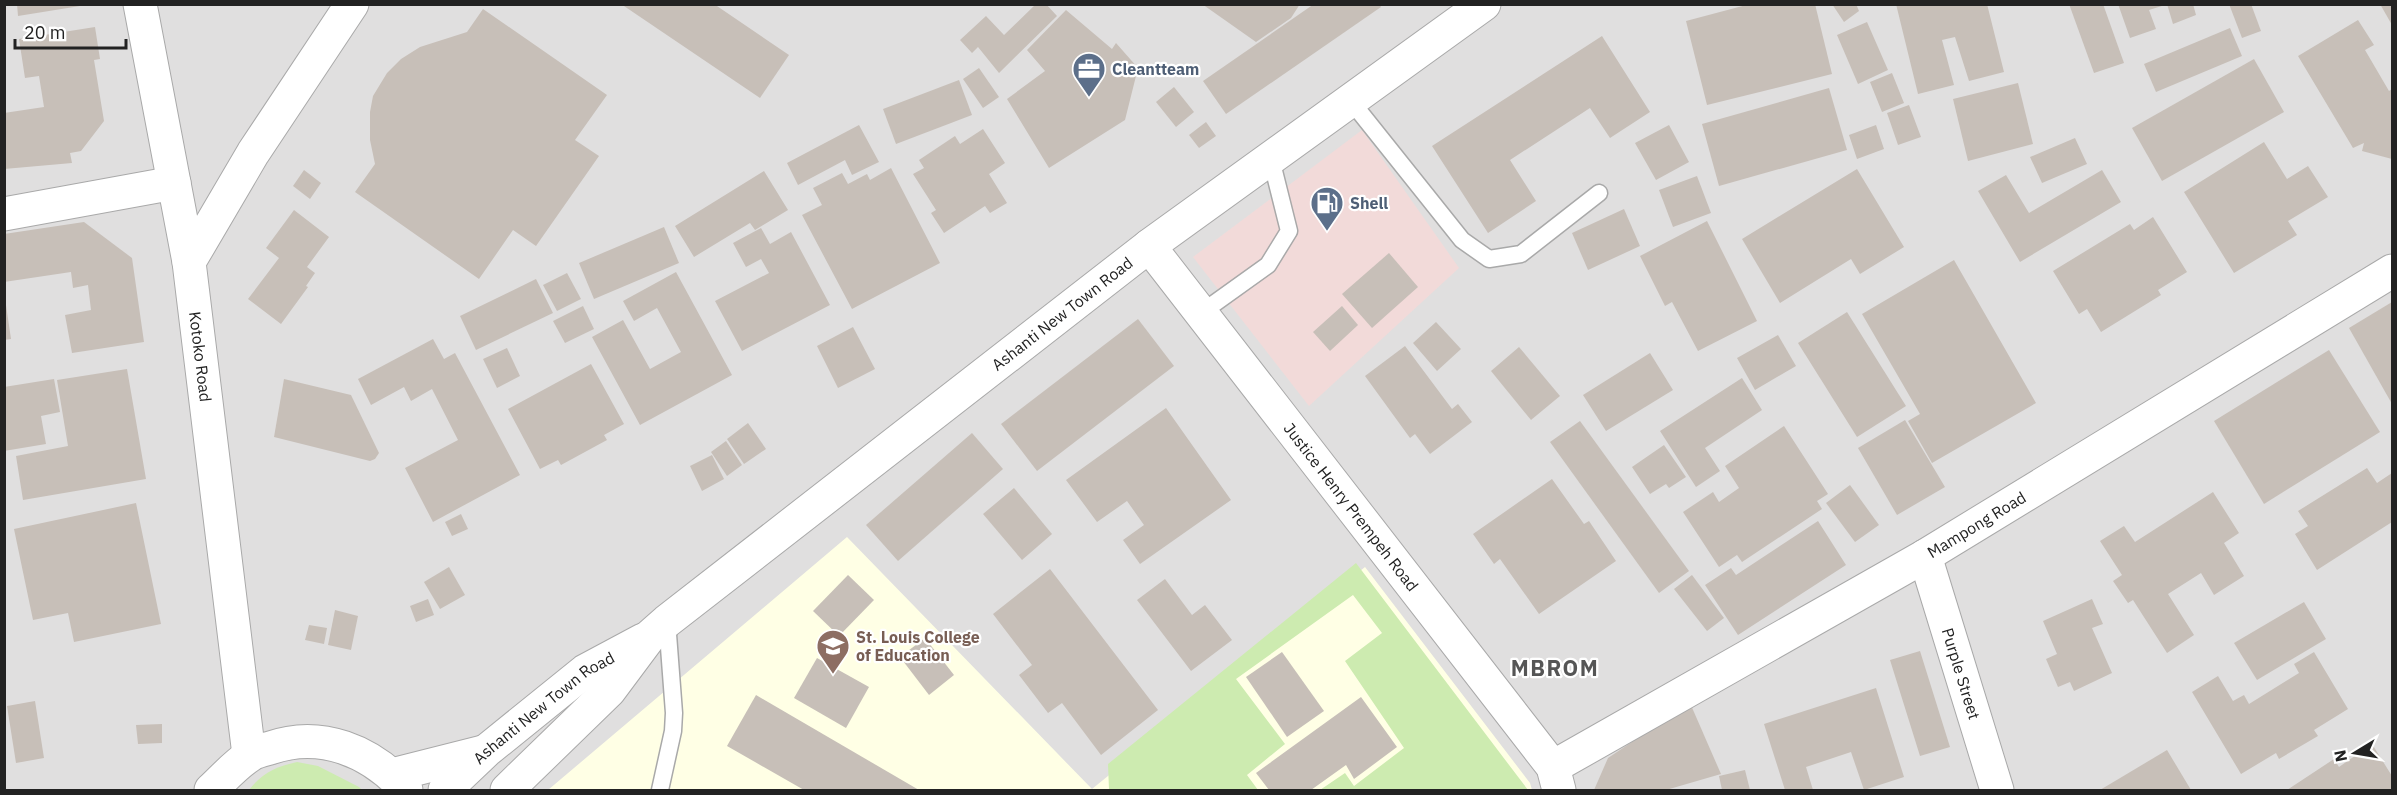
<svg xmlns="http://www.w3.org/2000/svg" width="2397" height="795" viewBox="0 0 2397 795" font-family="'IBM Plex Sans',sans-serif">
<rect width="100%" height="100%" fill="#f2efe9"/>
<rect fill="#e0dfdf" x="5" y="5" width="2387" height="785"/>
<path fill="#f2dad9" d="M1362 130 1459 268 1309 406 1193 257Z"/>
<path fill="#ffffe5" d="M847 537 1092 789 1365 567 1530 783 1532 790H548Z"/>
<g fill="#cdebb0">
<path d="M1356 563 1528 790H1320L1345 773 1354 786 1404 748 1345 661 1382 633 1353 595 1236 679 1285 744 1247 775 1258 790H1109L1108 764Z"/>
<path d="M297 762 318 766 359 787 362 790H249C262 773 275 767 297 762Z"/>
</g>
<g fill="#c7bfb8">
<path d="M17 4H80V6L18 16Z"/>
<path d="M621 4H714L789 55 760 98Z"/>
<path d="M1036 4H1046L1057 16 999 73 978 47 972 53 960 40 986 16 1004 35Z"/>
<path d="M1202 4H1300L1291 18 1256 42Z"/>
<path d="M1314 4H1379L1381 7 1226 114 1203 81Z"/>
<path d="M1750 4H1815L1832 74 1707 105 1686 21Z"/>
<path d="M1832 4H1856L1859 11 1844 22Z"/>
<path d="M1896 4H1987L2004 72 1969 81 1955 37 1942 40 1954 85 1918 94Z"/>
<path d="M2069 4H2103L2124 63 2094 73Z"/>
<path d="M2118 4H2164L2165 5 2149 10 2156 29 2130 38Z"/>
<path d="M2167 4H2193L2196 15 2173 24Z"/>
<path d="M2229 4H2251L2261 31 2242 38Z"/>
<path d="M2380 4H2392V25Z"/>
<path d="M483 9 607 95 575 140 599 156 536 246 513 230 479 279 355 192 375 164 370 140V112L373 96 387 73 401 59 420 47 467 32Z"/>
<path d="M1066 10 1112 49 1116 43 1138 68 1125 120 1049 168 1007 99 1045 71 1027 50Z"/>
<path d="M2358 20 2374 45 2365 50 2389 91 2392 89V159L2362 151 2364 143 2353 148 2298 56Z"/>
<path d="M1867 22 1888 70 1858 84 1837 35Z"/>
<path d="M95 27 100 59 94 60 104 121 81 151 70 153 72 163 4 169V113L44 107 39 76 25 78 19 39Z"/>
<path d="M2230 28 2242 56 2156 92 2144 64Z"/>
<path d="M1602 36 1650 112 1610 138 1590 108 1510 160 1536 201 1488 233 1432 146Z"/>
<path d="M2254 59 2284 112 2162 181 2132 128Z"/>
<path d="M979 68 999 97 983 108 963 79Z"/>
<path d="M1892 73 1904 103 1882 112 1870 82Z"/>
<path d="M959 80 972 115 896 144 883 109Z"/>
<path d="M2018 83 2033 144 1968 161 1953 99Z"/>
<path d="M1174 87 1194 112 1176 127 1156 102Z"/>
<path d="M1829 88 1847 150 1719 186 1702 124Z"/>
<path d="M1909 105 1921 137 1898 145 1887 113Z"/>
<path d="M1206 122 1216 136 1199 148 1189 135Z"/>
<path d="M859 125 879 162 852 175 845 160 798 185 787 163Z"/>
<path d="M1669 125 1689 162 1656 180 1635 143Z"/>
<path d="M1876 125 1884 149 1857 159 1849 135Z"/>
<path d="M983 129 1005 163 989 174 1007 203 990 213 985 206 944 233 931 213 936 210 913 174 924 168 919 160 955 136 960 144Z"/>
<path d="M2075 138 2087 164 2042 183 2030 157Z"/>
<path d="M2264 142 2287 179 2308 166 2328 197 2288 221 2297 235 2234 273 2184 192Z"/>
<path d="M891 168 940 263 852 309 802 215 822 205 813 188 842 173 848 184 867 174 870 180Z"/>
<path d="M1857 169 1904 247 1860 274 1851 259 1780 303 1742 239Z"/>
<path d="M304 170 321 183 310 199 293 186Z"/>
<path d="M2102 170 2121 202 2020 262 1978 191 2006 175 2029 213Z"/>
<path d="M764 171 788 210 755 230 750 223 694 257 675 226Z"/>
<path d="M1697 176 1711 213 1673 227 1659 190Z"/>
<path d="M1624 209 1640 246 1588 270 1572 233Z"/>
<path d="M294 210 329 237 307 267 315 273 306 286 308 287 281 324 248 299 279 258 266 248Z"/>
<path d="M2153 217 2187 272 2158 290 2161 295 2101 332 2087 309 2079 314 2053 271 2130 224 2134 230Z"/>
<path d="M1707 221 1757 321 1698 351 1672 302 1665 306 1640 256Z"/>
<path d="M84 222 132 258 144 342 72 353 65 315 91 310 88 285 73 288 71 272 4 282V234Z"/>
<path d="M664 227 679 263 594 299 579 263Z"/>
<path d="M761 228 770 244 791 232 830 305 742 351 715 301 769 273 761 259 746 267 733 243Z"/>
<path d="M1389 253 1418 287 1372 328 1342 294Z"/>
<path d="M1954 260 2036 403 1932 463 1908 421 1920 414 1862 314Z"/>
<path d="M676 272 732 375 640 425 592 337 623 320 650 369 681 352 657 308 634 321 623 301Z"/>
<path d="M567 273 581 299 557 311 543 285Z"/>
<path d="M536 279 553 313 476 350 460 316Z"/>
<path d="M2392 302V404L2349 328Z"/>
<path d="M6 305 11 339 4 340V306Z"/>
<path d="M583 306 594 329 565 343 553 321Z"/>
<path d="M1342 306 1358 325 1330 351 1313 332Z"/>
<path d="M1847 312 1906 406 1857 437 1798 343Z"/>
<path d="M1138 319 1174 366 1037 471 1001 424Z"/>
<path d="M1436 322 1461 349 1437 371 1413 343Z"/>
<path d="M853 327 875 369 838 388 817 346Z"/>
<path d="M1778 335 1796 366 1755 390 1737 358Z"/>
<path d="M433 339 444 359 455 353 520 475 433 522 405 468 458 440 432 389 411 401 404 387 371 405 358 379Z"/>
<path d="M1405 346 1452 409 1458 404 1472 422 1430 454 1415 434 1410 438 1365 376Z"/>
<path d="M1519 347 1560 396 1531 420 1491 371Z"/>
<path d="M507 348 520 376 497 388 483 359Z"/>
<path d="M2329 350 2380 432 2264 504 2214 421Z"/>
<path d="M1650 353 1673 390 1606 431 1583 395Z"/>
<path d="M591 364 624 424 604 435 607 440 561 465 558 460 540 469 508 409Z"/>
<path d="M127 369 146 479 23 500 16 456 68 446 57 380Z"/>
<path d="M1742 378 1762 410 1705 448 1720 471 1696 487 1660 431Z"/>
<path d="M54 379 60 412 41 416 46 444 4 451V387Z"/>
<path d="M284 379 351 395 379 453 375 459 370 461 274 437Z"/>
<path d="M1166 408 1231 500 1140 564 1123 540 1144 525 1127 501 1097 522 1066 480Z"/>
<path d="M1905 420 1945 487 1897 515 1858 448Z"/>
<path d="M1580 421 1689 571 1659 593 1550 442Z"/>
<path d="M748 423 766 449 744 464 727 439Z"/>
<path d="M1784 426 1828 494 1817 501 1822 509 1742 562 1737 555 1719 567 1683 512 1713 492 1719 502 1739 488 1725 466Z"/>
<path d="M972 433 1003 469 898 561 866 525Z"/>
<path d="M726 441 742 465 727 476 711 452Z"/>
<path d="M1664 445 1686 477 1669 488 1666 484 1650 494 1632 467Z"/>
<path d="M712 455 724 479 702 491 690 466Z"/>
<path d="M2367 468 2377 483 2392 473V522L2317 570 2295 534 2308 526 2298 511Z"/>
<path d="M1552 479 1584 524 1589 521 1616 561 1539 614 1500 559 1494 564 1473 534Z"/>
<path d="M1850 485 1879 525 1855 542 1826 503Z"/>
<path d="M1014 488 1052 534 1022 560 983 514Z"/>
<path d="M2213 492 2239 533 2224 543 2244 576 2214 595 2201 573 2168 594 2194 635 2167 653 2133 600 2128 603 2113 581 2122 575 2100 541 2124 526 2135 542Z"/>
<path d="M136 503 161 624 74 642 68 613 33 620 14 529Z"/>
<path d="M461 514 468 529 452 536 445 522Z"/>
<path d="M1818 521 1846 565 1738 635 1705 585 1731 568 1736 575Z"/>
<path d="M449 567 465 595 440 609 424 582Z"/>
<path d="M1050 569 1158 710 1101 755 1062 703 1048 713 1019 675 1032 665 993 614Z"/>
<path d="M848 575 874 600 839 636 813 611Z"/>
<path d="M1692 575 1724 618 1707 631 1674 589Z"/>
<path d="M1165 579 1192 615 1205 605 1232 640 1191 671 1137 600Z"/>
<path d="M428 599 434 615 416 622 410 606Z"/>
<path d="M2092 599 2103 624 2092 628 2112 673 2074 691 2070 682 2058 687 2046 659 2057 654 2043 621Z"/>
<path d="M2304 602 2326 639 2257 680 2234 643Z"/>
<path d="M335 610 358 616 351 650 328 645Z"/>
<path d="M309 625 327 628 324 644 305 640Z"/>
<path d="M925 638 954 675 929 695 900 657Z"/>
<path d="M1920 651 1950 747 1920 756 1890 660Z"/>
<path d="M1282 652 1324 711 1287 737 1246 677Z"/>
<path d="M2314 652 2348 709 2314 730 2318 736 2279 759 2276 753 2241 774 2192 692 2218 676 2233 701 2244 695 2249 704 2299 673 2294 664Z"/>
<path d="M817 658 869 687 846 728 794 698Z"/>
<path d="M1876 688 1904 777 1864 790 1851 752 1806 767 1813 790H1785L1764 724Z"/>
<path d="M756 695 919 790H804L727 746Z"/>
<path d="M1361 697 1397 747 1354 779 1346 765 1311 790H1269L1256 773Z"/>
<path d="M35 701 44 758 16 763 7 706Z"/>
<path d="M1690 703 1721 774 1666 790H1594L1608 758Z"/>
<path d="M162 724V743L138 744 136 725Z"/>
<path d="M2372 744 2392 776 2391 790H2287L2334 759 2339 767Z"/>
<path d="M2167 750 2191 790H2100Z"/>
<path d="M1745 770 1750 790H1722L1719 776Z"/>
</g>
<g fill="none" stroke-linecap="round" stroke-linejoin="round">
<g stroke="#a9a9a9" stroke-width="19">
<g id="service">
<path d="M1351 101 1462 240 1489 259 1521 254 1599 193"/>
<path d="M1201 313 1268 265 1289 231 1271 159"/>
<path d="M660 790 673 731 674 713 667 621"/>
</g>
</g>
<g stroke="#a9a9a9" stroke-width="35">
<g id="minor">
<path id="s1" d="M140 4 189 262 249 755"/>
<path d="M4 214 174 183"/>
<path id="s2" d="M1149 246 1553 767 1559 790"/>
<path id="s3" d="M1925 556 1997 790"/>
<path id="s4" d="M1553 767 1925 556 2392 271"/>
</g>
</g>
<g stroke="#a9a9a9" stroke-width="35">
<g id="tertiary">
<path d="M189 262 253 153 352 4"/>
<path d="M392 775 483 752"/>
<path d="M211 790C223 779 235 765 249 756 254 752 263 750 270 748 321 730 371 751 406 790"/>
<path id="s5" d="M445 790 486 751 585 671 643 640"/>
<path id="s6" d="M507 790 609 691 650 636 667 621 1149 246 1484 4"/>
</g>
</g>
<use href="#service" stroke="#fff" stroke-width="16"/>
<use href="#minor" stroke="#fff" stroke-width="33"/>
<use href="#tertiary" stroke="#fff" stroke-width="33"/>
</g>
<defs>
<g id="office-pin" transform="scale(1.725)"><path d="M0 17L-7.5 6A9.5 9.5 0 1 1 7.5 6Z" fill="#5c6f8a" stroke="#fff"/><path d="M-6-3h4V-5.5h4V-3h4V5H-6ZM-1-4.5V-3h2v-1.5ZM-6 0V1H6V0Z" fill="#fff"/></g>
<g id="fuel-pin" transform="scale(1.725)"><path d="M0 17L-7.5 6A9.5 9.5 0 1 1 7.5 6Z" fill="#5c6f8a" stroke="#fff"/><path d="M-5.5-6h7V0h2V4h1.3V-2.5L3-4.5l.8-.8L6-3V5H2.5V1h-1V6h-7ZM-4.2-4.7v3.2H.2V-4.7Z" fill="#fff"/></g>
<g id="university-pin" transform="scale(1.725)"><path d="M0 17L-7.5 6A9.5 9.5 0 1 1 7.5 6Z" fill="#8d6e63" stroke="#fff"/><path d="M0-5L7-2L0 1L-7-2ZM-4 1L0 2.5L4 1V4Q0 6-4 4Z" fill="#fff"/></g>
</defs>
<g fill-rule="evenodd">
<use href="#office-pin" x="1089" y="69"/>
<use href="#fuel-pin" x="1327" y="203"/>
<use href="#university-pin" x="833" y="646"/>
</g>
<g text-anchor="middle" stroke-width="4.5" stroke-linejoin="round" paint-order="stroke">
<g font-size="16" font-weight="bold" fill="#4e5e75" stroke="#fff" text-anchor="start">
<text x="1112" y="75">Cleantteam</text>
<text x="1350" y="209">Shell</text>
</g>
<g font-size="16" fill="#222" stroke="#fff">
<text dy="6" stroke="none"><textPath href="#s6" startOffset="734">Ashanti New Town Road</textPath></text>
<text dy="6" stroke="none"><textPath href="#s1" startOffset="358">Kotoko Road</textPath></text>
<text dy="6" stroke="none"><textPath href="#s2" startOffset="330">Justice Henry Prempeh Road</textPath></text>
<text dy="6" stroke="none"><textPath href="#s4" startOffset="488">Mampong Road</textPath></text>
<text dy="6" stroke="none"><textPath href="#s3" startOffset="123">Purple Street</textPath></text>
<text dy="6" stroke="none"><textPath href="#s5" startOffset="129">Ashanti New Town Road</textPath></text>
</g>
<g font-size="16" font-weight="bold" fill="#785e54" stroke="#fff" text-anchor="start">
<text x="856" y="643">St. Louis College<tspan x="856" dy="18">of Education</tspan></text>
</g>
<g font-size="22" font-weight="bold" letter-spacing="1.5" fill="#555" stroke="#fff">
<text x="1555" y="676">MBROM</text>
</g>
</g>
<rect width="2397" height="795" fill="none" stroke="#222222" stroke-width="12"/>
<g transform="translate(2355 753) rotate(259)" stroke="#ffffff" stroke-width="4.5" paint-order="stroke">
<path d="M0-4.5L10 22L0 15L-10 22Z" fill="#222222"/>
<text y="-9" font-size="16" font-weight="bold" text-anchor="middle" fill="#222222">N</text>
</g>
<path d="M15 39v9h111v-9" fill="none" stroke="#222222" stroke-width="3"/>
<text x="24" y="39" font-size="18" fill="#222222" stroke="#ffffff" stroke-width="4.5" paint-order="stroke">20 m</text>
</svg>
